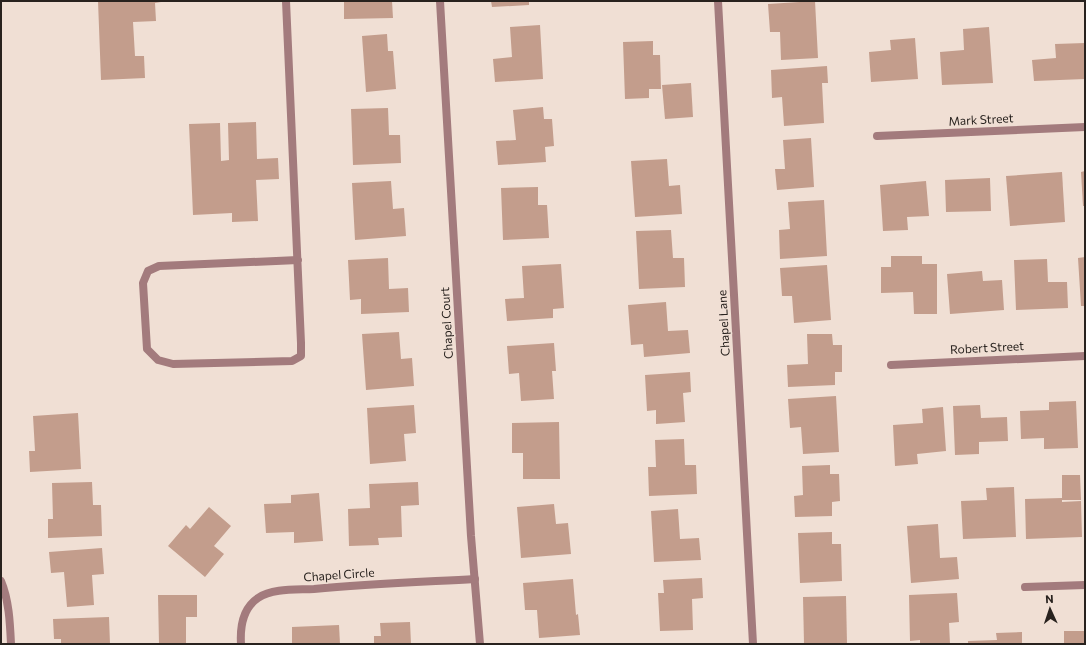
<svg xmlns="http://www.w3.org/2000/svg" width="1086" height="645" viewBox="0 0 1086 645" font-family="Commissioner,sans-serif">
<rect width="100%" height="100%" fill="#f0dfd4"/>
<g fill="#c39d8c">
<path d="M98 1H161V2L155 3 156 21 133 22 135 56H144L145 78 101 80Z"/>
<path d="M344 1H392L393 18 344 19Z"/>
<path d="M491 1H529V5L492 7Z"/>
<path d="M815 1 818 58 781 60 780 32H770L768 4Z"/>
<path d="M540 25 543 79 495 82 493 59 512 57 510 27Z"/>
<path d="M989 27 993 83 942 85 940 52 964 50 963 29Z"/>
<path d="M387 34 388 51H393L396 89 366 92 362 36Z"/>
<path d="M915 38 918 79 871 82 869 52 891 50 890 40Z"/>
<path d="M653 41V55H660L661 89H649V98L625 99 623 42Z"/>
<path d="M1085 43V79L1034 81 1032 60 1056 58 1055 44Z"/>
<path d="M827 66 828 83H822L824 123 784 126 782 97 772 98 771 70Z"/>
<path d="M691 83 693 117 665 119 662 85Z"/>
<path d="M543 107 544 119H552L554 146 545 147 546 162 498 165 496 141 516 140 513 110Z"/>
<path d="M388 108 389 135H400L401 163 353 165 351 109Z"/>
<path d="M256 122 257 159 278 158 279 179 256 180 258 221 232 222V213L193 215 189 124 220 123 221 161 229 160 228 123Z"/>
<path d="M811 138 814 187 777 190 775 169H785L783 140Z"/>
<path d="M667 159 669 186 680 185 682 214 635 217 631 161Z"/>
<path d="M1085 171V206H1083L1081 172Z"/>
<path d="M1062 172 1065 222 1010 226 1006 176Z"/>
<path d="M990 178 991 211 946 212 945 180Z"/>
<path d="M391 181 393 209 404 208 406 236 355 240 352 183Z"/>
<path d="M926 181 929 216 907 217 908 230 883 231 880 185Z"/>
<path d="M538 187V205H547L549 238 503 240 501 188Z"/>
<path d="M824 200 827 256 780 259 779 230 790 229 788 202Z"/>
<path d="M671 230 673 258H684L685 287 639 289 636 231Z"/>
<path d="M891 256H922V264H937V314H914L913 292 881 293V267H891Z"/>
<path d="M1085 257V306H1081L1078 258Z"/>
<path d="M388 258 389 289 408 288 409 312 361 314V299L350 300 348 260Z"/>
<path d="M1047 259 1048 282H1067L1068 308 1016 310 1014 260Z"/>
<path d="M561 264 564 308 553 309V318L507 321 505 299 524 298 522 266Z"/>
<path d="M827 265 831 320 794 323 792 296H782L780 268Z"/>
<path d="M982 271 983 281 1002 280 1004 310 950 314 947 274Z"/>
<path d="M666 302 668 331 688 330 690 353 644 357 643 344 631 345 628 305Z"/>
<path d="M399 332 401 359 412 358 414 386 366 390 362 334Z"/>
<path d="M807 334H832L833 345H842V372H835V385L788 387 787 365 808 364Z"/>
<path d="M554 343 556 371H552L554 399 521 401 519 373 509 374 507 346Z"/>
<path d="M690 372 691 392 683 393 685 422 656 424V410L647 411 645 375Z"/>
<path d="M836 396 839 452 803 454 801 427 790 428 788 399Z"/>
<path d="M1076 401 1078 448 1044 449V438L1021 439 1020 411 1049 410V402Z"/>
<path d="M414 405 416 433 404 434 406 461 370 464 367 408Z"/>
<path d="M980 405 981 418 1007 417 1008 441 979 442V454L955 455 953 406Z"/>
<path d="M943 407 946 451 917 454 918 464 895 466 893 425 923 423 922 409Z"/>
<path d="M78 413 81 469 30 472 29 451H35L33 416Z"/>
<path d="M559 422 560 479H523V453H512V423Z"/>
<path d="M684 439 685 465H696L697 494 649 496 648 467H656L655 440Z"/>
<path d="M830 465V474H839L840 501 832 502V516L795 517 794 496 803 495 802 466Z"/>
<path d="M1062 475H1080L1081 500H1062Z"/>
<path d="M92 482 93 505H101L102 536 48 538V519H53L52 483Z"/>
<path d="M418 482 419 505 401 506 402 537 378 538 379 545 349 546 348 509 370 508 369 484Z"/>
<path d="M1014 487 1016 537 963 539 961 501 987 500 986 488Z"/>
<path d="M319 493 323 541 294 543V532L266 533 264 504 291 503V495Z"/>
<path d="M1062 498V502L1081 501 1082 537 1026 539 1025 499Z"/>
<path d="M554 504 556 524 568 523 571 554 521 558 517 507Z"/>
<path d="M209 507 231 526 214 546 224 554 205 577 168 546 186 525 190 529Z"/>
<path d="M678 509 680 539 699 538 701 560 654 562 651 511Z"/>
<path d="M938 524 940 558 957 557 959 579 911 583 907 526Z"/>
<path d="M832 532V544H841L842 581 800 583 798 533Z"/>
<path d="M102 548 104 574 92 575 94 605 67 607 64 572 51 573 49 552Z"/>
<path d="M702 578 703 598 692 599 693 630 660 631 658 593H664L663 580Z"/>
<path d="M573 579 576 615 578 614 580 635 539 638 537 610H525L523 583Z"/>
<path d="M957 593 959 622 949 623 950 644H920V640L910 641 909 595Z"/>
<path d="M158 595H197V617H186V644H159Z"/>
<path d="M846 596 847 644H804L803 597Z"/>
<path d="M109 617 110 644H61V639H54L53 619Z"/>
<path d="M410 622 411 644H374V636H381L380 623Z"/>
<path d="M339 625 340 644H292V627Z"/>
<rect x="1064" y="631" width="21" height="13"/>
<path d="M1022 632V644H968V641L997 640 996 633Z"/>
</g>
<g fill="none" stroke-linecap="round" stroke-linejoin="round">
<path stroke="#a37b7d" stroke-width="8" d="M286 1 301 343V356L292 361 173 364 158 360 147 349 143 283 148 271 159 266 298 260"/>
<g stroke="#a37b7d" stroke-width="8">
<path d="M440 1 471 536 480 644"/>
<path d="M718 1 753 644"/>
<path d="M877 136 1085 127"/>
<path d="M891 365 1085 356"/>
<path d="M1 581C9 600 10 623 11 644"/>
<path d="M1025 587 1085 585"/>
<path d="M241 644C240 627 243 608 258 598 273 588 296 590 314 589 368 584 421 582 475 579"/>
</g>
</g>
<g text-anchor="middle" stroke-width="3" stroke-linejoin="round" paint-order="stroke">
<g font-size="12" fill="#28221e" stroke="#f0dfd4">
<text transform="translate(981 120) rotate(-3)" y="4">Mark Street</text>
<text transform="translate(447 323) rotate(-93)" y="4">Chapel Court</text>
<text transform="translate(724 323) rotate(-93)" y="4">Chapel Lane</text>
<text transform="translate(987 348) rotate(-3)" y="4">Robert Street</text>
<text transform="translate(339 575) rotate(-4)" y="4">Chapel Circle</text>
</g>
</g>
<rect width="1086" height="645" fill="none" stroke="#28221e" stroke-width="4"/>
<g transform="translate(1050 609) rotate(357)" stroke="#f0dfd4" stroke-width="3" paint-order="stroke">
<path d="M0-3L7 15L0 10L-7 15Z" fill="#28221e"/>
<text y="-6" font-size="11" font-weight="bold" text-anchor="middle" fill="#28221e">N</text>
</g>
</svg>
